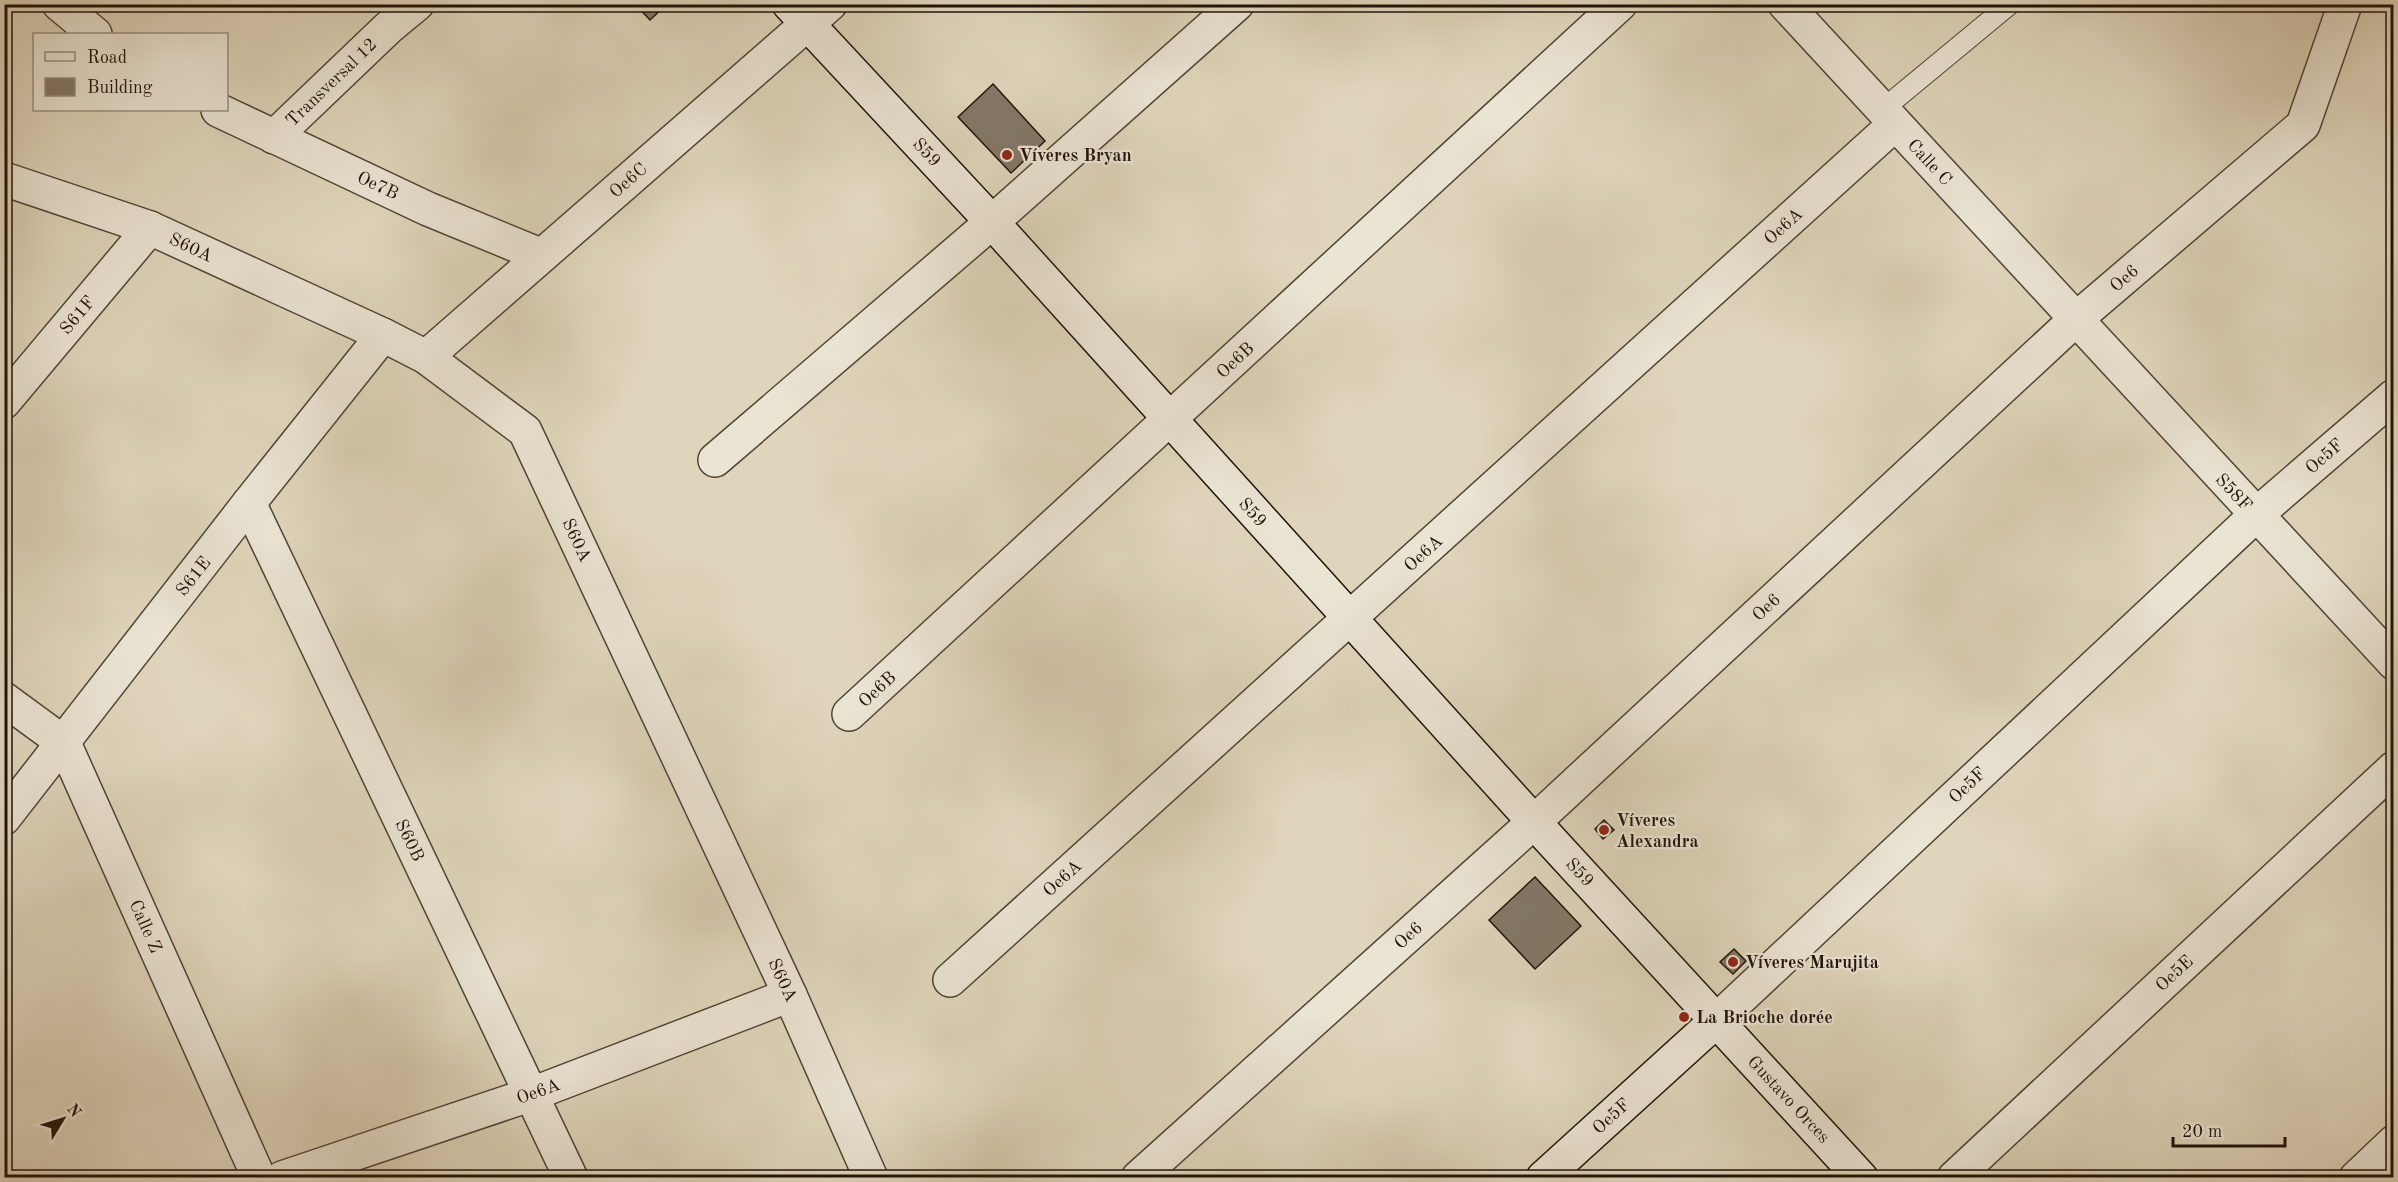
<svg xmlns="http://www.w3.org/2000/svg" width="2398" height="1182" viewBox="0 0 2398 1182" font-family="'Old Standard TT',serif">
<rect width="100%" height="100%" fill="#dfd5bc"/>
<filter id="stains"><feTurbulence type="fractalNoise" baseFrequency=".00333" numOctaves="4"/><feColorMatrix values="0 0 0 0 .2 0 0 0 0 .09 0 0 0 0 .02 0 0 0 .5 -.17"/></filter>
<radialGradient id="worn" r=".72"><stop offset=".6" stop-color="#630" stop-opacity="0"/><stop offset="1" stop-color="#630" stop-opacity=".3"/></radialGradient>
<g fill="#837867" stroke="#20130a" stroke-width="1.5">
<path d="M635 4H667L650 20Z"/>
<path d="M993 84 1045 141 1011 173 958 117Z"/>
<path d="M1604 820 1614 830 1603 839 1595 829Z"/>
<path d="M1535 877 1581 926 1535 969 1489 920Z"/>
<path d="M1734 949 1746 961 1733 974 1720 962Z"/>
</g>
<g fill="none" stroke-linecap="round" stroke-linejoin="round">
<g stroke="#504436" stroke-width="22">
<path id="lane" d="M1882 110 2010 4"/>
</g>
<g stroke="#504436" stroke-width="36">
<g id="street">
<path d="M59 4 95 34"/>
<path d="M1785 4 2394 663"/>
<path d="M218 110 428 209 540 255"/>
<path d="M274 137 388 28 417 4"/>
<path d="M4 179 150 228 383 335 426 357 525 431 790 995 871 1178"/>
<path d="M426 357 830 4"/>
<path d="M4 402 150 228"/>
<path d="M715 460 992 222 1237 4"/>
<path d="M249 503 571 1178"/>
<path d="M4 699 64 743 259 1178"/>
<path d="M849 714 1620 4"/>
<path d="M4 818 249 503 383 335"/>
<path d="M950 980 1895 124"/>
<path d="M1717 1020 2256 515 2394 396"/>
<path d="M282 1178 532 1094 790 995"/>
<path d="M1138 1178 1534 822 2075 320 2303 125 2345 4"/>
<path d="M1954 1178 2394 768"/>
<path d="M2356 1178 2394 1142"/>
</g>
</g>
<g stroke="#20130a" stroke-width="36">
<g id="secondary">
<path d="M789 4 992 222 1534 822 1861 1178"/>
<path d="M1543 1178 1717 1020"/>
</g>
</g>
<use href="#lane" stroke="#eae4d3" stroke-width="20"/>
<use href="#street" stroke="#eae4d3" stroke-width="33"/>
<use href="#secondary" stroke="#eae4d3" stroke-width="33"/>
</g>
<g fill="#8f2418" stroke="#eae4d3" stroke-width="2">
<circle cx="1007" cy="155" r="6"/>
<circle cx="1604" cy="830" r="6"/>
<circle cx="1733" cy="962" r="6"/>
<circle cx="1684" cy="1017" r="6"/>
</g>
<g text-anchor="middle" stroke-width="4.5" stroke-linejoin="round" paint-order="stroke">
<g font-size="18" fill="#20130a" stroke="#eae4d3">
<text transform="translate(331 82) rotate(-44)" y="6">Transversal 12</text>
<text transform="translate(927 152) rotate(47)" y="6">S59</text>
<text transform="translate(1930 162) rotate(47)" y="6">Calle C</text>
<text transform="translate(628 180) rotate(-41)" y="6">Oe6C</text>
<text transform="translate(378 185) rotate(25)" y="6">Oe7B</text>
<text transform="translate(1783 226) rotate(-42)" y="6">Oe6A</text>
<text transform="translate(191 247) rotate(25)" y="6">S60A</text>
<text transform="translate(2124 278) rotate(-41)" y="6">Oe6</text>
<text transform="translate(77 315) rotate(-50)" y="6">S61F</text>
<text transform="translate(1235 360) rotate(-43)" y="6">Oe6B</text>
<text transform="translate(2324 456) rotate(-41)" y="6">Oe5F</text>
<text transform="translate(2234 492) rotate(47)" y="6">S58F</text>
<text transform="translate(1253 512) rotate(48)" y="6">S59</text>
<text transform="translate(577 540) rotate(65)" y="6">S60A</text>
<text transform="translate(1423 553) rotate(-42)" y="6">Oe6A</text>
<text transform="translate(193 576) rotate(-52)" y="6">S61E</text>
<text transform="translate(1766 607) rotate(-43)" y="6">Oe6</text>
<text transform="translate(877 689) rotate(-43)" y="6">Oe6B</text>
<text transform="translate(1967 785) rotate(-43)" y="6">Oe5F</text>
<text transform="translate(410 840) rotate(64)" y="6">S60B</text>
<text transform="translate(1580 872) rotate(47)" y="6">S59</text>
<text transform="translate(1062 878) rotate(-42)" y="6">Oe6A</text>
<text transform="translate(146 926) rotate(66)" y="6">Calle Z</text>
<text transform="translate(1408 935) rotate(-42)" y="6">Oe6</text>
<text transform="translate(2174 973) rotate(-43)" y="6">Oe5E</text>
<text transform="translate(783 980) rotate(65)" y="6">S60A</text>
<text transform="translate(538 1091) rotate(-20)" y="6">Oe6A</text>
<text transform="translate(1789 1099) rotate(47)" y="6">Gustavo Orces</text>
<text transform="translate(1611 1116) rotate(-42)" y="6">Oe5F</text>
</g>
<g font-size="18" font-weight="bold" fill="#20130a" stroke="#eae4d3" text-anchor="start">
<text x="1019" y="161">Víveres Bryan</text>
<text x="1616" y="826">Víveres<tspan x="1616" dy="21">Alexandra</tspan></text>
<text x="1745" y="968">Víveres Marujita</text>
<text x="1696" y="1023">La Brioche dorée</text>
</g>
</g>
<rect width="2398" height="1182" fill="none" stroke="#dfd5bc" stroke-width="24"/>
<rect x="6" y="6" width="2386" height="1170" fill="none" stroke="#20130a" stroke-width="3"/>
<rect x="12" y="12" width="2374" height="1158" fill="none" stroke="#20130a" stroke-width="1.5"/>
<rect x="33" y="33" width="195" height="78" fill="#eae4d3" stroke="#999083" stroke-width="1.5"/>
<rect x="45" y="52" width="30" height="9" fill="#eae4d3" stroke="#999083" stroke-width="1.5"/>
<text x="87" y="63" font-size="18" fill="#20130a">Road</text>
<rect x="45" y="78" width="30" height="18" fill="#837867" stroke="#999083" stroke-width="1.5"/>
<text x="87" y="93" font-size="18" fill="#20130a">Building</text>
<g transform="translate(63 1119) rotate(52)" stroke="#eae4d3" stroke-width="4.5" paint-order="stroke">
<path d="M0-4.5L10 22L0 15L-10 22Z" fill="#20130a"/>
<text y="-9" font-size="16" font-weight="bold" text-anchor="middle" fill="#20130a">N</text>
</g>
<path d="M2173 1137v9h112v-9" fill="none" stroke="#20130a" stroke-width="3"/>
<text x="2182" y="1137" font-size="18" fill="#20130a" stroke="#eae4d3" stroke-width="4.5" paint-order="stroke">20 m</text>
<rect width="100%" height="100%" filter="url(#stains)"/>
<rect width="100%" height="100%" fill="url(#worn)"/>
</svg>
